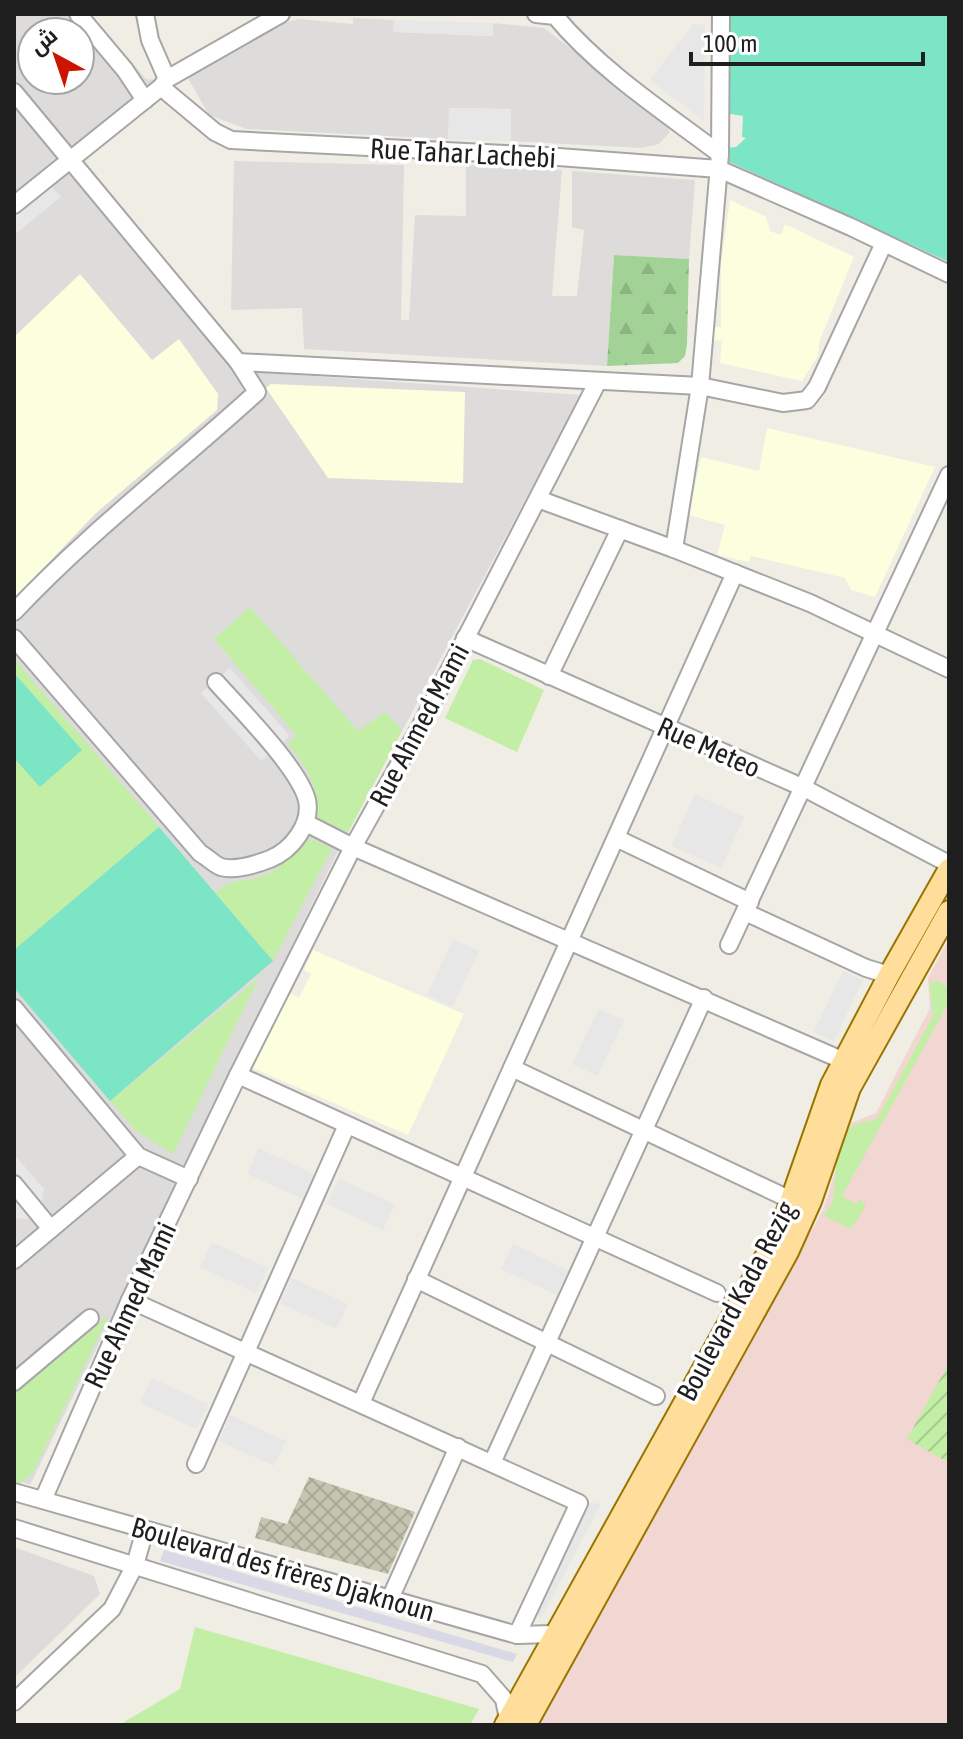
<svg xmlns="http://www.w3.org/2000/svg" width="963" height="1739" viewBox="0 0 963 1739" font-family="'Asap Condensed',Cairo,sans-serif">
<defs>
<pattern id="construction-cross-hatch" width="8" height="8" patternUnits="userSpaceOnUse" patternTransform="scale(2)"><rect width="8" height="8" fill="#c3c5af"/><path d="M0 0l8 8M0 8l8-8" fill="none" stroke="#a7a996"/></pattern>
<pattern id="forest-firs" width="22" height="20" patternUnits="userSpaceOnUse" patternTransform="scale(2)"><rect width="22" height="20" fill="#a2d296"/><path d="M5 1l3.5 6h-7zM16 11l3.5 6h-7z" fill="#8bb481"/></pattern>
<pattern id="garden-furrows" width="10" height="10" patternUnits="userSpaceOnUse" patternTransform="scale(2)"><rect width="10" height="10" fill="#c3eea6"/><path d="M-1 1l2-2M0 10L10 0M9 11l2-2" fill="none" stroke="#a7cc8e"/></pattern>
</defs>
<rect width="100%" height="100%" fill="#f0ede4"/>
<g fill="#dddcdb" fill-rule="evenodd">
<path d="M14 14H91L146 79 157 80 76 151 253 372 581 395 336 855 30 1485 14 1479ZM32 32H80V80H32Z"/>
<path d="M353 18 394 20V32L492 36 493 23 544 28 667 123 670 132 659 144 641 148 511 141V109L450 108 448 139 247 129 209 115 186 75 277 24 300 19 353 24Z"/>
<path d="M234 161 404 165 401 320H409L415 215 466 216V165L562 170 552 296H577L584 230 572 227V171L695 180 689 259 614 255 607 366 304 349 302 308 231 310Z"/>
<path d="M14 1547 94 1576 100 1594 14 1678Z"/>
</g>
<path fill="#f2d6d2" d="M949 939V1725H539L823 1210 851 1123 876 1113 930 1008 928 978Z"/>
<g fill="#fcffde">
<path d="M730 200 766 217 770 231 781 235 785 224 854 257 819 342 818 355 802 381 720 363 722 341 714 340V327H721V264Z"/>
<path d="M80 274 152 360 179 339 218 394 217 410 95 514 14 599V337Z"/>
<path d="M271 384 465 392 463 483 328 478 266 388Z"/>
<path d="M767 428 935 467 875 597 851 590 845 578 751 556 749 562 717 555 725 525 689 515 701 457 759 471Z"/>
<path d="M313 950 464 1014 408 1135 253 1068 287 992 299 998 311 974 304 970Z"/>
</g>
<path fill="url(#construction-cross-hatch)" d="M309 1477 415 1512 388 1574 255 1538 261 1517 287 1524Z"/>
<g fill="#c3eea6">
<path d="M250 607 358 731 385 712 402 730 348 832 317 818C318 787 309 768 288 745L296 735 214 639Z"/>
<path d="M14 659 159 827 14 950Z"/>
<path d="M480 659 544 690 517 752 445 718 473 660Z"/>
<path d="M305 837 332 848 273 961 215 893C235 876 242 884 263 876 281 869 296 853 305 837Z"/>
<path d="M259 978 173 1154 136 1131 110 1101Z"/>
<path d="M937 981 949 988V1002L842 1196 857 1204 860 1199 866 1205 851 1229 824 1216 833 1201 837 1155 846 1132 853 1125 877 1119 933 1016 929 983Z"/>
<path d="M109 1315 33 1472 19 1484 14 1483V1393Z"/>
<path d="M195 1627 479 1709 470 1725H119L180 1689Z"/>
</g>
<path fill="url(#forest-firs)" d="M614 255 689 259 687 344 685 356 678 363 607 366Z"/>
<path fill="url(#garden-furrows)" d="M949 1363V1463L907 1439Z"/>
<g fill="#7ce5c6">
<path d="M729 14H949V262L723 159V148L736 147 746 138 742 137 743 116 725 113Z"/>
<path d="M14 673 82 750 40 787 14 758Z"/>
<path d="M159 827 273 961 110 1101 14 988V950Z"/>
</g>
<g fill="#e7e7e7">
<path d="M394 20 493 23V36L393 32Z"/>
<path d="M694 23 705 26 704 121 650 80Z"/>
<path d="M449 108 511 109V141L448 139Z"/>
<path d="M49 183 61 197 14 235V211Z"/>
<path d="M230 668 290 736 261 761 201 693Z"/>
<path d="M695 794 744 817 721 868 672 846Z"/>
<path d="M453 939 479 951 452 1007 427 995Z"/>
<path d="M843 971 863 980 834 1041 814 1032Z"/>
<path d="M599 1009 624 1020 597 1076 572 1064Z"/>
<path d="M259 1148 314 1174 303 1199 247 1174Z"/>
<path d="M14 1154 44 1189 41 1208 28 1219 14 1218Z"/>
<path d="M339 1179 395 1204 383 1230 327 1204Z"/>
<path d="M212 1242 268 1268 256 1293 200 1267Z"/>
<path d="M513 1244 568 1270 557 1295 501 1269Z"/>
<path d="M292 1278 348 1304 336 1329 280 1303Z"/>
<path d="M152 1378 208 1404 196 1429 140 1403Z"/>
<path d="M230 1415 286 1441 274 1466 219 1441Z"/>
<path d="M584 1502 601 1504 541 1618 533 1613Z"/>
</g>
<path fill="#d9d8e6" d="M164 1550 517 1654 513 1662 160 1561Z"/>
<g fill="none" stroke-linecap="round" stroke-linejoin="round">
<g stroke="#a6a6a6" stroke-width="20">
<g id="minor">
<path d="M78 14 125 70 145 100"/>
<path d="M145 14 150 40 167 79"/>
<path d="M536 14 555 16C600 70 664 112 720 154"/>
<path d="M161 87 167 79 281 14"/>
<path d="M14 92 238 362 257 392C176 466 89 532 14 612"/>
<path d="M14 205 161 87 215 132 231 140 545 156 719 169 851 227 949 274"/>
<path d="M238 362 700 386 720 154 721 14"/>
<path d="M538 499 674 549 810 603 949 669"/>
<path d="M674 549 700 386 783 403 807 400 817 387 884 243"/>
<path d="M14 638 200 853C207 857 215 865 221 867 235 871 257 864 270 859 292 850 312 824 307 800 299 768 239 708 216 682"/>
<path d="M465 638 804 788 949 864"/>
<path d="M549 676 620 529"/>
<path d="M306 823 353 847 844 1061"/>
<path d="M616 838 750 902"/>
<path d="M745 912 866 968 889 975"/>
<path d="M729 945 949 475"/>
<path d="M14 1008 138 1156 189 1179"/>
<path d="M512 1068 791 1200"/>
<path d="M238 1075 717 1293"/>
<path d="M14 1184 51 1229"/>
<path d="M14 1260 138 1156"/>
<path d="M416 1279 656 1396"/>
<path d="M130 1300 579 1503 517 1635"/>
<path d="M14 1382 90 1318"/>
<path d="M361 1403 735 573"/>
<path d="M492 1463 704 998"/>
<path d="M196 1464 347 1125"/>
<path d="M14 1492 517 1635 553 1634"/>
<path d="M43 1500 130 1300 238 1075 353 847 421 725 597 383"/>
<path d="M14 1528 482 1674 504 1699 508 1719"/>
<path d="M389 1601 458 1447"/>
<path d="M14 1702 112 1609 135 1565 145 1530"/>
</g>
</g>
<g stroke="#997500" stroke-width="24">
<g id="major">
<path d="M505 1725 768 1252 784 1220 831 1085 889 975 949 869"/>
<path d="M526 1725 788 1252 811 1201 850 1088 949 911"/>
</g>
</g>
<use href="#minor" stroke="#fff" stroke-width="16"/>
<use href="#major" stroke="#ffdd9a" stroke-width="20"/>
</g>
<g text-anchor="middle" stroke-width="7" stroke-linejoin="round" paint-order="stroke">
<g font-size="28" fill="#1f1f1f" stroke="#fff">
<text transform="translate(463 153) rotate(3)" y="10">Rue Tahar Lachebi</text>
<text transform="translate(419 725) rotate(-62)" y="10">Rue Ahmed Mami</text>
<text transform="translate(709 747) rotate(24)" y="10">Rue Meteo</text>
<text transform="translate(736 1301) rotate(-62)" y="10">Boulevard Kada Rezig</text>
<text transform="translate(130 1305) rotate(-65)" y="10">Rue Ahmed Mami</text>
<text transform="translate(283 1569) rotate(16)" y="10">Boulevard des frères Djaknoun</text>
</g>
</g>
<rect width="963" height="1739" fill="none" stroke="#1f1f1f" stroke-width="32"/>
<g transform="translate(56 56) rotate(320)"><circle r="38" fill="#ffffff" stroke="#a5a5a5" stroke-width="2"/>
<path d="M0-6L14 30L0 20L-14 30Z" fill="#cd1400"/>
<text y="-12" font-size="22" font-weight="bold" text-anchor="middle" fill="#1f1f1f">ش</text>
</g>
<path d="M691 52v12h232v-12" fill="none" stroke="#1f1f1f" stroke-width="4"/>
<text x="703" y="52" font-size="24" fill="#1f1f1f" stroke="#ffffff" stroke-width="6" paint-order="stroke">100 m</text>
</svg>
